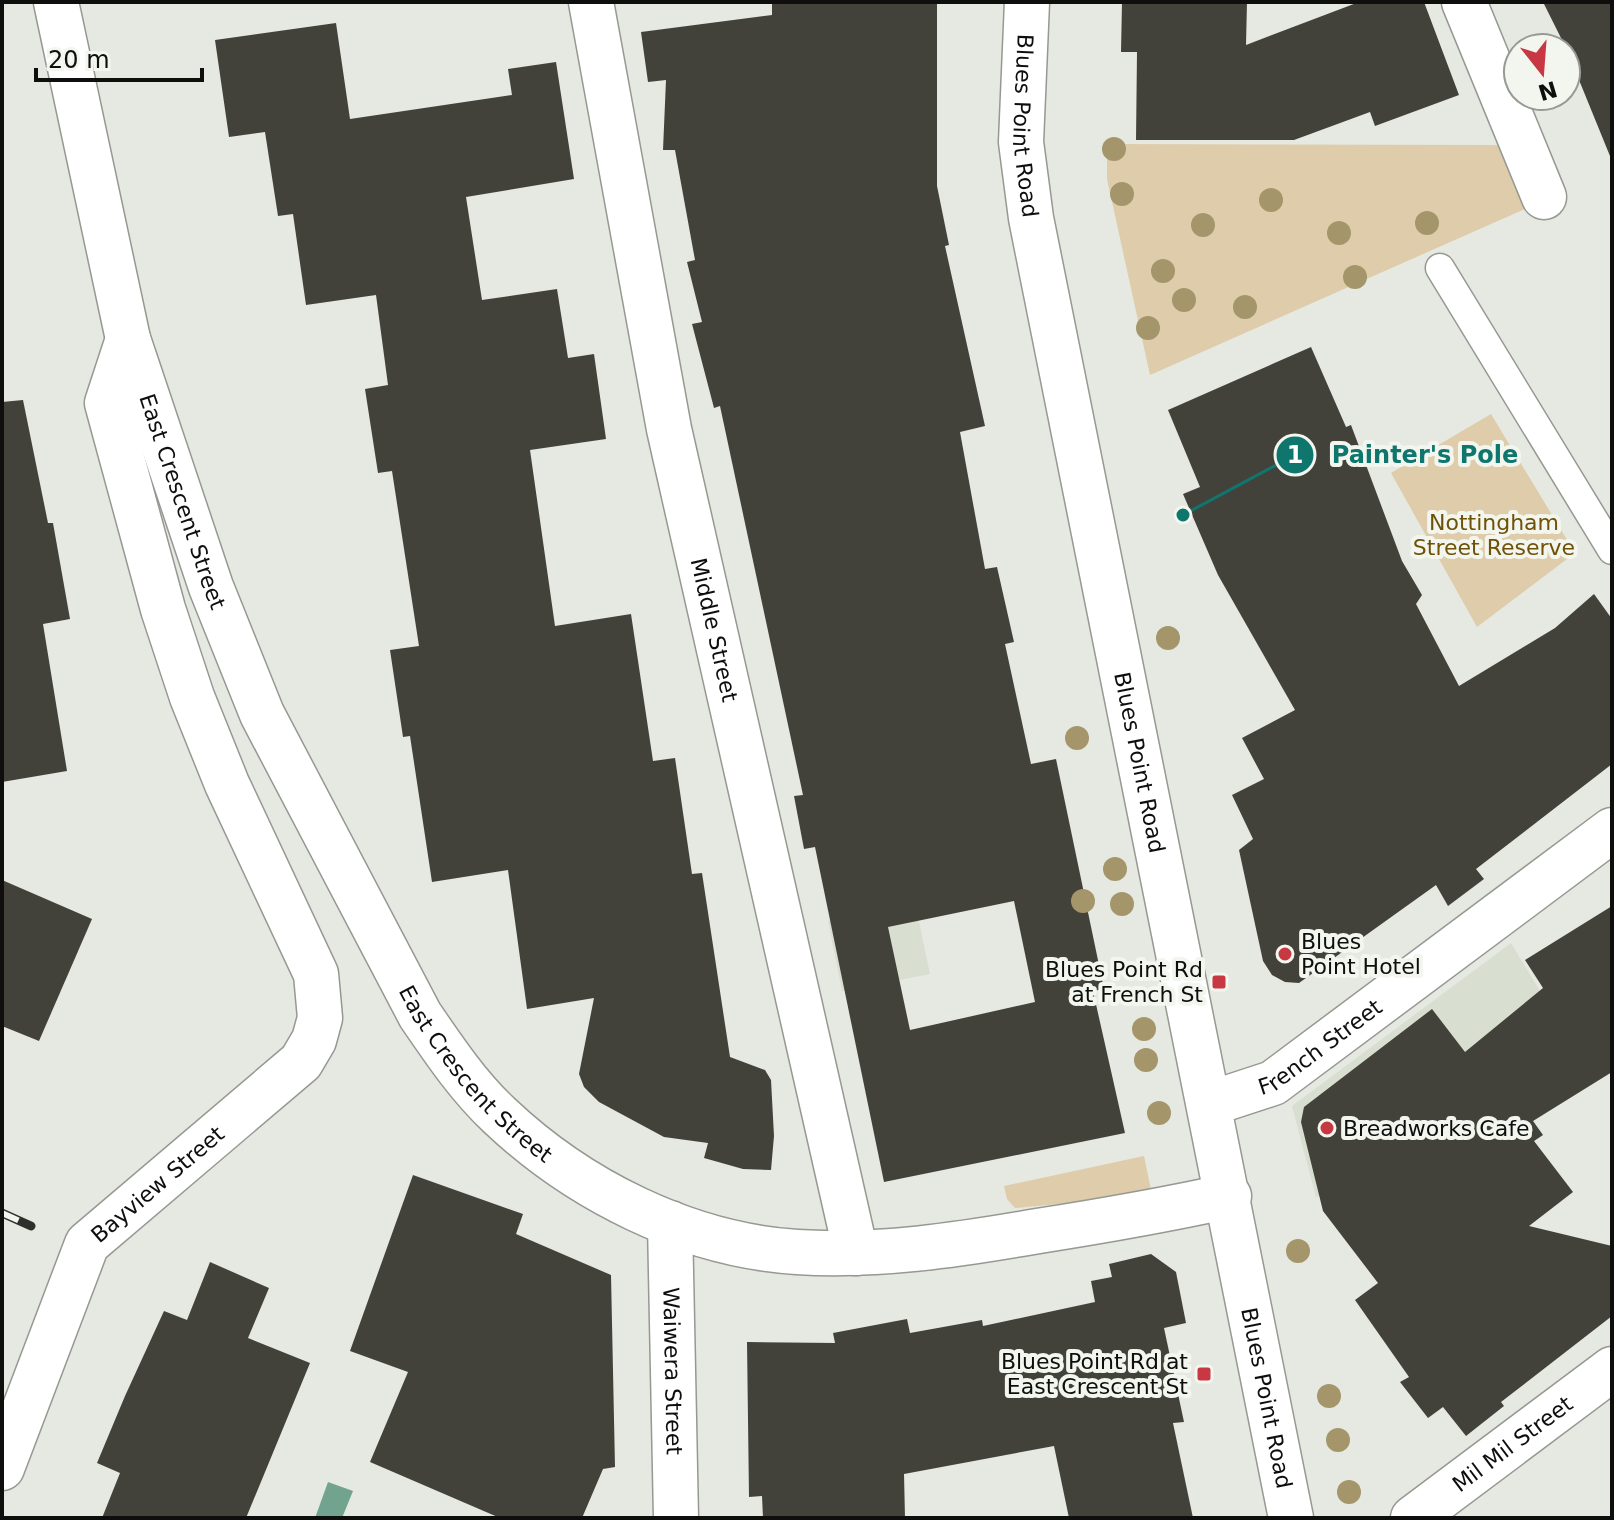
<svg xmlns="http://www.w3.org/2000/svg" width="1614" height="1520" viewBox="0 0 1614 1520" font-family="'DejaVu Sans',sans-serif">
<rect width="100%" height="100%" fill="#e5e9e1"/>
<g fill="#d8ded0">
<path d="M915 903 930 974 842 991 828 921Z"/>
<path d="M1511 943 1564 1031 1359 1184 1316 1197 1292 1106Z"/>
</g>
<g fill="#deccaa">
<path d="M1107 144 1500 145 1527 208 1150 375 1107 179Z"/>
<path d="M1491 414 1575 553 1477 627 1391 473Z"/>
<path d="M1144 1156 1151 1190 1143 1196 1015 1208 1007 1199 1004 1186Z"/>
</g>
<path fill="#72a38f" d="M328 1482 353 1491 342 1518H315Z"/>
<g fill="#42423b" fill-rule="evenodd">
<path d="M772 2H937V186L949 245 945 246 985 426 960 432 985 569 997 567 1014 642 1005 644 1031 764 1056 759 1104 989 1093 991 1125 1133 884 1182 815 847 804 849 794 796 803 795 720 406 714 408 692 324 702 322 687 262 695 260 675 150H663L666 80 648 82 641 32 772 15ZM1014 901 1035 1002 910 1030 888 927Z"/>
<path d="M1122 2H1247L1246 45 1359 2H1424L1459 95 1375 126 1370 112 1294 140H1136L1137 52H1121Z"/>
<path d="M1543 2H1612V161L1566 48Z"/>
<path d="M336 23 350 119 512 95 508 69 556 62 574 179 466 197 482 300 557 289 568 358 594 354 606 439 530 450 555 626 631 614 653 761 675 758 692 874 702 873 730 1057 765 1070 771 1080 774 1136 771 1170 743 1169 704 1158 708 1143 664 1137 599 1102 584 1087 579 1074 594 998 527 1009 508 870 432 882 410 736 403 737 390 650 419 646 392 471 378 473 365 389 388 385 376 295 306 305 293 214 278 216 265 132 229 137 215 40Z"/>
<path d="M1311 347 1346 427 1351 425 1402 561 1422 595 1416 604 1459 686 1555 628 1594 594 1612 619V764L1476 869 1484 879 1448 906 1436 885 1299 983 1285 982 1272 975 1263 961 1239 850 1253 839 1232 795 1264 779 1242 738 1295 710 1218 575 1183 494 1200 487 1168 410Z"/>
<path d="M23 400 48 523H53L70 619 43 624 67 771 2 782V402Z"/>
<path d="M2 880 92 919 39 1041 2 1026Z"/>
<path d="M1612 906V1072L1533 1121 1543 1135 1534 1141 1573 1192 1529 1226 1612 1246V1316L1501 1402 1504 1406 1466 1436 1443 1407 1428 1418 1400 1382 1409 1377 1355 1300 1378 1283 1323 1211 1301 1122 1304 1107 1432 1009 1465 1052 1543 988 1525 960Z"/>
<path d="M413 1175 523 1214 516 1234 611 1275 615 1467 603 1469 582 1518H500L370 1462 408 1372 350 1351Z"/>
<path d="M1151 1254 1176 1272 1186 1323 1164 1328 1184 1422 1173 1423 1193 1518H1069L1054 1446 904 1474 905 1518H763L762 1496 749 1497 747 1342 835 1343 833 1333 907 1319 910 1333 982 1320 983 1326 1095 1302 1091 1281 1112 1277 1109 1264Z"/>
<path d="M210 1262 269 1288 248 1338 310 1363 246 1518H102L120 1473 97 1463 125 1396 164 1311 187 1320Z"/>
</g>
<g fill="none" stroke-linecap="round" stroke-linejoin="round">
<g stroke="#969992" stroke-width="31">
<path id="lane" d="M1440 268 1612 550"/>
</g>
<g stroke="#969992" stroke-width="47">
<g id="street">
<path id="s1" d="M56 2 128 339 211 587 262 714 420 1015C444 1050 468 1086 499 1115 578 1190 687 1245 797 1252 878 1257 958 1245 1038 1231 1102 1221 1165 1210 1229 1196"/>
<path id="s2" d="M591 2 669 429 856 1253"/>
<path d="M1464 2 1544 197"/>
<path id="s3" d="M1209 1104 1273 1083 1612 830"/>
<path id="s4" d="M670 1223 676 1518"/>
<path id="s5" d="M2 1468 87 1244 301 1062 314 1040 320 1018 316 974 227 784 192 697 163 609 107 403 128 339"/>
<path id="s6" d="M1413 1518 1612 1369"/>
</g>
</g>
<g stroke="#969992" stroke-width="47">
<g id="secondary">
<path id="s7" d="M1027 2 1021 142 1031 218 1291 1518"/>
</g>
</g>
<use href="#lane" stroke="#fff" stroke-width="28"/>
<use href="#street" stroke="#fff" stroke-width="44"/>
<use href="#secondary" stroke="#fff" stroke-width="44"/>
<g stroke="#2e302d" stroke-width="9">
<path id="rail" d="M2 1213 31 1226"/>
</g>
<use href="#rail" stroke="#f2f6ee" stroke-width="6" stroke-dasharray="18" stroke-linecap="butt"/>
</g>
<g fill="#a4966a">
<circle cx="1114" cy="149" r="12"/>
<circle cx="1122" cy="194" r="12"/>
<circle cx="1271" cy="200" r="12"/>
<circle cx="1427" cy="223" r="12"/>
<circle cx="1203" cy="225" r="12"/>
<circle cx="1339" cy="233" r="12"/>
<circle cx="1163" cy="271" r="12"/>
<circle cx="1355" cy="277" r="12"/>
<circle cx="1184" cy="300" r="12"/>
<circle cx="1245" cy="307" r="12"/>
<circle cx="1148" cy="328" r="12"/>
<circle cx="1168" cy="638" r="12"/>
<circle cx="1077" cy="738" r="12"/>
<circle cx="1115" cy="869" r="12"/>
<circle cx="1083" cy="901" r="12"/>
<circle cx="1122" cy="904" r="12"/>
<circle cx="1144" cy="1029" r="12"/>
<circle cx="1146" cy="1060" r="12"/>
<circle cx="1159" cy="1113" r="12"/>
<circle cx="1298" cy="1251" r="12"/>
<circle cx="1329" cy="1396" r="12"/>
<circle cx="1338" cy="1440" r="12"/>
<circle cx="1349" cy="1492" r="12"/>
</g>
<g fill="#c83842" stroke="#f2f6ee" stroke-width="3">
<circle cx="1285" cy="954" r="8"/>
<rect x="1211" y="974" width="16" height="16" rx="4"/>
<circle cx="1327" cy="1128" r="8"/>
<rect x="1196" y="1366" width="16" height="16" rx="4"/>
</g>
<g text-anchor="middle" stroke-width="8" stroke-linejoin="round" paint-order="stroke">
<g font-size="22" fill="#0e0f0d" stroke="#f2f6ee">
<text dy="8" stroke="none"><textPath href="#s7" startOffset="124">Blues Point Road</textPath></text>
<text dy="8" stroke="none"><textPath href="#s1" startOffset="516">East Crescent Street</textPath></text>
<text dy="8" stroke="none"><textPath href="#s2" startOffset="640">Middle Street</textPath></text>
<text dy="8" stroke="none"><textPath href="#s7" startOffset="772">Blues Point Road</textPath></text>
<text dy="8" stroke="none"><textPath href="#s3" startOffset="126">French Street</textPath></text>
<text dy="8" stroke="none"><textPath href="#s1" startOffset="1164">East Crescent Street</textPath></text>
<text dy="8" stroke="none"><textPath href="#s5" startOffset="332">Bayview Street</textPath></text>
<text dy="8" stroke="none"><textPath href="#s4" startOffset="148">Waiwera Street</textPath></text>
<text dy="8" stroke="none"><textPath href="#s7" startOffset="1420">Blues Point Road</textPath></text>
<text dy="8" stroke="none"><textPath href="#s6" startOffset="124">Mil Mil Street</textPath></text>
</g>
<g font-size="22" fill="#6f5208" stroke="#f2f6ee">
<text x="1494" y="530">Nottingham<tspan x="1494" dy="25">Street Reserve</tspan></text>
</g>
<g font-size="22" fill="#0e0f0d" stroke="#f2f6ee" text-anchor="start">
<text x="1301" y="949">Blues<tspan x="1301" dy="25">Point Hotel</tspan></text>
<text x="1203" y="977" text-anchor="end">Blues Point Rd<tspan x="1203" dy="25">at French St</tspan></text>
<text x="1343" y="1136">Breadworks Cafe</text>
<text x="1188" y="1369" text-anchor="end">Blues Point Rd at<tspan x="1188" dy="25">East Crescent St</tspan></text>
</g>
</g>
<path fill="none" stroke="#0f766e" stroke-width="3" d="M1183 515L1295 455"/>
<g fill="#0f766e" stroke="#f2f6ee" stroke-width="3">
<circle cx="1183" cy="515" r="8"/>
<circle cx="1295" cy="455" r="20"/>
</g>
<g font-size="24" text-anchor="middle" font-weight="bold" fill="#fff">
<text x="1295" y="463">1</text>
</g>
<g font-size="24" text-anchor="middle" font-weight="bold" fill="#0f766e" stroke="#f2f6ee" stroke-width="8" stroke-linejoin="round" paint-order="stroke">
<text x="1425" y="463">Painter's Pole</text>
</g>
<rect width="1614" height="1520" fill="none" stroke="#0e0f0d" stroke-width="8"/>
<g transform="translate(1542 72) rotate(163)"><circle r="38" fill="#f2f6ee" stroke="#979a94" stroke-width="2"/>
<path d="M0-6L14 30L0 20L-14 30Z" fill="#c83842"/>
<text y="-12" font-size="22" font-weight="bold" text-anchor="middle" fill="#0e0f0d">N</text>
</g>
<path d="M36 68v12h166v-12" fill="none" stroke="#0e0f0d" stroke-width="4"/>
<text x="48" y="68" font-size="24" fill="#0e0f0d" stroke="#f2f6ee" stroke-width="6" paint-order="stroke">20 m</text>
</svg>
